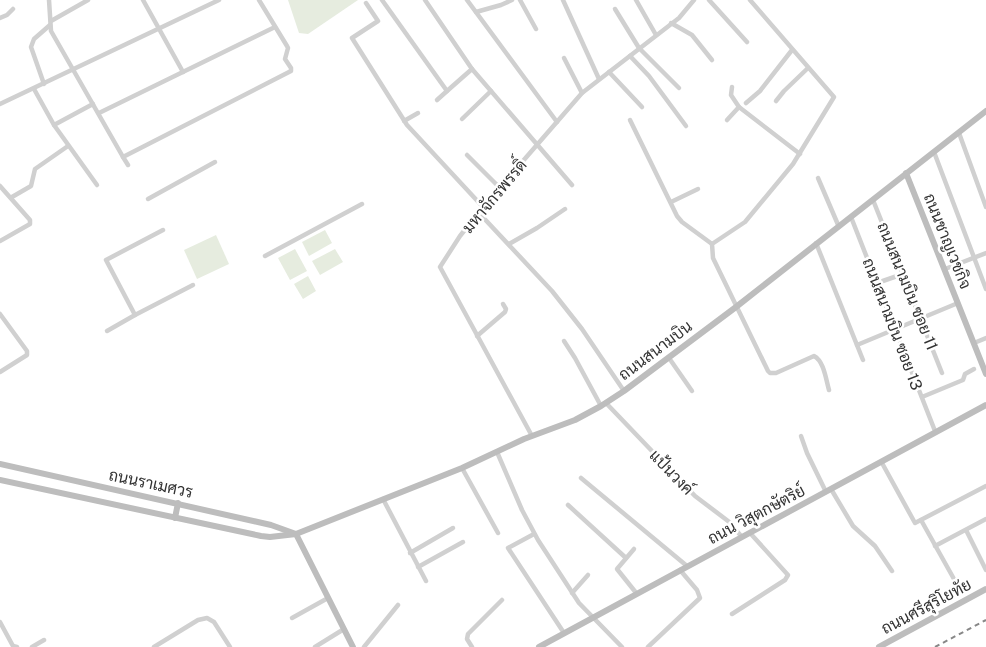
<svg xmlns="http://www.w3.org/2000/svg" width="986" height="647" viewBox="0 0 986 647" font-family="'Public Sans',Sarabun,sans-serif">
<rect width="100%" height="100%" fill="#fff"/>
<g fill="#e6ecdf">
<path d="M288 0H358L308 34 299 33Z"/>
<path d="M325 230 332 243 309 256 302 242Z"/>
<path d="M216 235 229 264 197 279 184 250Z"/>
<path d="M295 249 307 271 290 280 278 258Z"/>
<path d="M335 249 343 262 320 275 312 261Z"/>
<path d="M308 276 316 291 303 299 294 284Z"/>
</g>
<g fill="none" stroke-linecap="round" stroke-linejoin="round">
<g stroke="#d0d0d0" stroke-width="4.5">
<path d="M49 0 51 31 123 157"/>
<path d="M143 0 183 72"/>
<path d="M382 0 447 91 472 69"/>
<path d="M425 0 472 69 572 185"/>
<path d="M467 0 557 122"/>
<path d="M520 0 536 29"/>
<path d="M563 0 599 79"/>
<path d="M636 0 656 35"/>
<path d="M709 0 747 42"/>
<path d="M750 0 834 97 793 164 745 222 712 244 713 258 768 371 770 373H776L814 356C824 361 826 380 829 390"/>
<path d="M366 3 378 21 352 38 407 125 483 207"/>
<path d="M615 9 639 48 679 88"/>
<path d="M476 12 501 5 512 0"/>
<path d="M0 18 7 15 13 9"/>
<path d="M51 21 88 0"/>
<path d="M671 23 692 35 712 60"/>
<path d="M630 56 649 76 686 126"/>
<path d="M564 58 582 93"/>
<path d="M609 72 642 107"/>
<path d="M44 84 31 47 34 39 50 25"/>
<path d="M732 87 731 95 739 107 800 154"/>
<path d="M34 89 54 125"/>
<path d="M437 100 447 91"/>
<path d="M776 101 784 91 808 68"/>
<path d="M746 103 760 91 792 50"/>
<path d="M0 104 219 0"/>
<path d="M93 104 54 125 97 185"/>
<path d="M99 113 275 27"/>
<path d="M462 119 491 91"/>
<path d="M630 120 677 216 682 222 712 244"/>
<path d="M727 120 739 107"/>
<path d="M404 121 418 113"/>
<path d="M959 133 986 207"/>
<path d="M934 152 986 289"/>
<path d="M467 155 500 188"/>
<path d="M128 165 123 157 291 71V68L285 59 288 48 287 46 259 0"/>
<path d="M818 178 839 227"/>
<path d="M0 186 30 220V224L0 241"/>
<path d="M12 197 31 186 35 169 68 146"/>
<path d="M148 199 215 162"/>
<path d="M873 200 942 373"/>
<path d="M671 202 698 189"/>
<path d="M479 213 552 291 582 329 624 391"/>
<path d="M851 217 935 431"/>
<path d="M816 243 863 360"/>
<path d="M509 244 537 228 565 209"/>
<path d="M265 256 362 204"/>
<path d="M945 269 986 253"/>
<path d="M877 283 903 274"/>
<path d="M0 314 27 351V355L0 372"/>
<path d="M135 315 106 260 163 230"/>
<path d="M107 331 135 315 193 285"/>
<path d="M477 336 505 312 506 309 503 304"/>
<path d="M564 341 575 358 601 406"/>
<path d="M974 343 986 338"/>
<path d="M857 345 958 303"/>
<path d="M669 358 692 391"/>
<path d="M922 397 963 380 965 374 974 369"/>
<path d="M606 403 695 496 728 521 742 537"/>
<path d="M532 436 440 267 460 236 483 207 582 93 679 18 694 0"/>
<path d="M801 436 807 453 826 492"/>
<path d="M497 452 522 510 538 540 579 603 622 647"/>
<path d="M882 463 915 523 986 486"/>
<path d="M462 468 498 533"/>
<path d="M581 478 687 566"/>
<path d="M831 489 853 526 875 546 892 571"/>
<path d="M383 499 426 581"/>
<path d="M568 505 626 558"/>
<path d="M921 520 959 588"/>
<path d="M966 530 986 570"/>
<path d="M534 534 508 548 564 633"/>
<path d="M935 546 986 519"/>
<path d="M634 549 617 569 637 594"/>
<path d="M410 553 453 528"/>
<path d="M418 567 463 542"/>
<path d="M572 593 588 575"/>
<path d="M732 614 785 580 788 575 750 533"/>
<path d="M292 618 328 598"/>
<path d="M0 622 13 646 17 647"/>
<path d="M32 647 44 640"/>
<path d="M154 647 198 620 207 618 214 622 230 647"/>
<path d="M315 647 344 629"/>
<path d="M364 647 398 605"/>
<path d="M472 647 467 639 468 634 502 600"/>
<path d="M648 647 700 598 697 590 680 570"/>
</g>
<g stroke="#bdbdbd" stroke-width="6">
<path d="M906 173 986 374"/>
<path d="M0 464 271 525 296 534 353 647"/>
<path d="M0 480 261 536 270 537 296 534 462 468 524 439 575 420 601 406 624 391 736 307 986 111"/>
<path d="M175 518 178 503"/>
<path d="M539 647 986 405"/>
<path d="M879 647 986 589"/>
</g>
<path stroke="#888" stroke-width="2" stroke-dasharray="5 4" stroke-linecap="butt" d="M935 647 986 620"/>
</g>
<g text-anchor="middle" stroke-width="5" stroke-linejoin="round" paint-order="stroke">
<g font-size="16" fill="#333" stroke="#fff">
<text transform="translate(494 196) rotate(-50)" y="6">มหาจักรพรรดิ์</text>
<text transform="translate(948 241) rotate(68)" y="6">ถนนชาญเวชกิจ</text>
<text transform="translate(908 286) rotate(68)" y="6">ถนนสนามบิน ซอย 11</text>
<text transform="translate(893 324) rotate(69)" y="6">ถนนสนามบิน ซอย 13</text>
<text transform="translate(655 350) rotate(-37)" y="6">ถนนสนามบิน</text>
<text transform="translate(672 472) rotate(46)" y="6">แป้นวงค์</text>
<text transform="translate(151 483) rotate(12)" y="6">ถนนราเมศวร</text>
<text transform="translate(756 514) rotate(-28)" y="6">ถนน วิสุตกษัตริย์</text>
<text transform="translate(926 606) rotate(-28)" y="6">ถนนศรีสุริโยทัย</text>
</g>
</g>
</svg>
